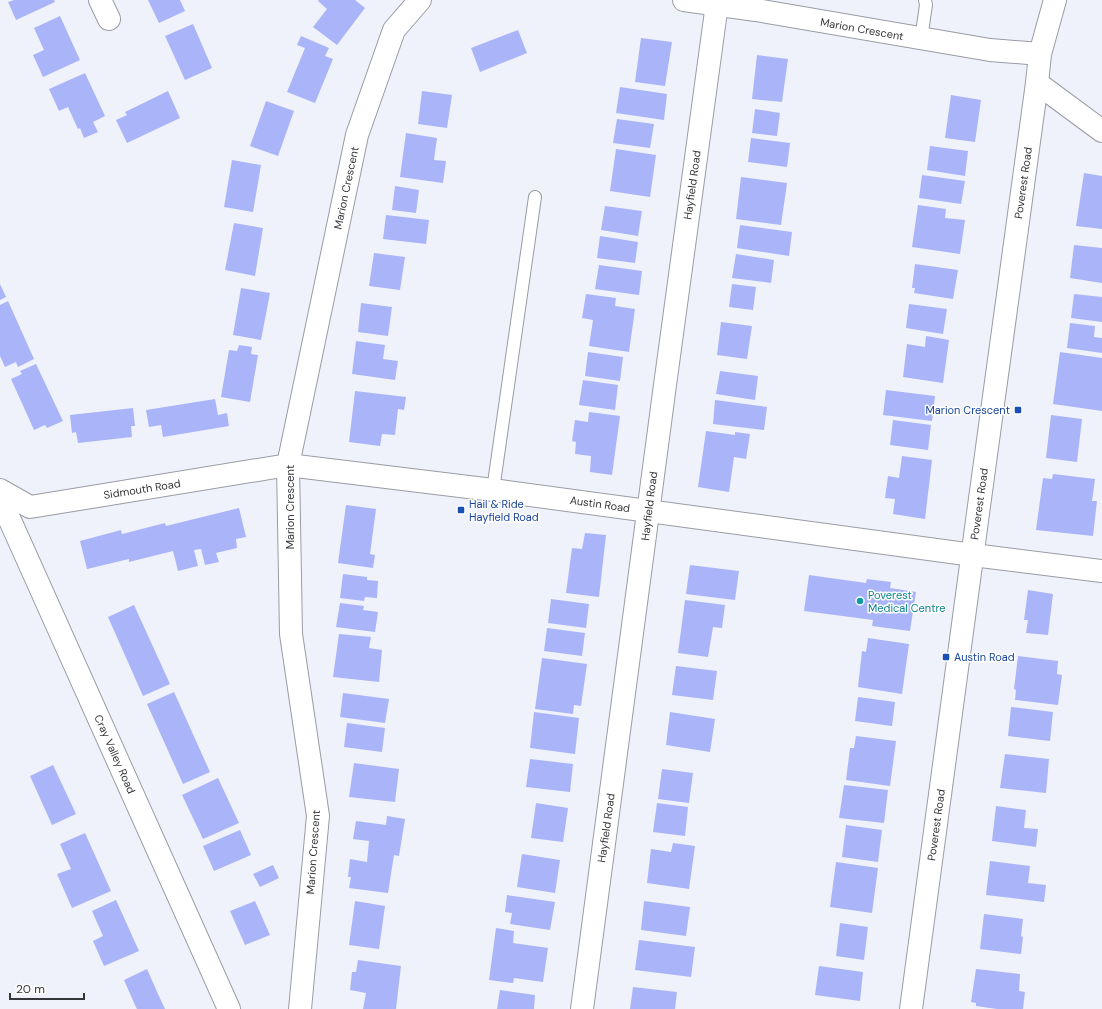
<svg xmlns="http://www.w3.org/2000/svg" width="1102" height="1009" viewBox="0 0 1102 1009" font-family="'DM Sans',sans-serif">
<rect width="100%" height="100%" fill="#f0f2fb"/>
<g fill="#a9b5f8">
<path d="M14 0H54L55 2 16 20 8 2Z"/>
<path d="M148 0H180L185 11 159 23Z"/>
<path d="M319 0H355L365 8 337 45 313 27 327 9 318 1Z"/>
<path d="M60 16 80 60 43 77 33 55 44 50 34 28Z"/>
<path d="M193 24 212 68 185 80 165 36Z"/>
<path d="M518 30 527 53 480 72 471 48Z"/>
<path d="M301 36 329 48 325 56 333 59 315 103 287 92 305 48 297 45Z"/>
<path d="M641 38 672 42 665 86 635 82Z"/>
<path d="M757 55 788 59 782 102 752 99Z"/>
<path d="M85 73 105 116 93 122 98 132 84 138 80 128 78 129 68 107 59 111 49 89Z"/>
<path d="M620 87 667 94 664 120 616 113Z"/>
<path d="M168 91 180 118 127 143 116 120 127 115 125 112Z"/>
<path d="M422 91 452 95 447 128 418 124Z"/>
<path d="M951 95 981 100 975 142 945 138Z"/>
<path d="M266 101 294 111 278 156 250 146Z"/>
<path d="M755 109 780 113 777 136 752 133Z"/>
<path d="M617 119 654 124 650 148 613 143Z"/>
<path d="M406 133 437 138 434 160 446 161 443 183 400 177Z"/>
<path d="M751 138 790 143 787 167 748 162Z"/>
<path d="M930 146 968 151 965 176 927 170Z"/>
<path d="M616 149 656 155 650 197 610 191Z"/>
<path d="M232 160 261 165 253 212 224 207Z"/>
<path d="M1084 173 1102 176V229L1076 226Z"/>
<path d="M922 175 965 181 961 204 919 198Z"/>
<path d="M741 177 787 183 781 225 736 219Z"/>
<path d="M395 186 419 190 416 213 392 210Z"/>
<path d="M918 205 946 209 945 218 965 220 960 254 912 247Z"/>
<path d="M605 206 642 211 638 236 601 230Z"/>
<path d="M386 215 429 220 426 244 383 239Z"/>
<path d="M234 223 263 228 255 276 225 270Z"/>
<path d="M740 225 792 232 789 256 737 248Z"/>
<path d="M600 236 638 242 635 263 597 258Z"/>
<path d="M1074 245 1102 248V283L1070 278Z"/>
<path d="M374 253 405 257 400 290 369 286Z"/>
<path d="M736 254 774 260 771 283 732 278Z"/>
<path d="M915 264 958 270 953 299 914 293 915 288H912Z"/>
<path d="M599 265 642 271 639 295 595 289Z"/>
<path d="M0 284 6 297 0 300Z"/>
<path d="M732 284 756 287 753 310 729 307Z"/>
<path d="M241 288 270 293 261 340 233 335Z"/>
<path d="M586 294 616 298 615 306 635 309 629 352 589 346 593 320 582 318Z"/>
<path d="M1074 294 1102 297V322L1071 318Z"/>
<path d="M8 301 34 359 18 367 16 362 5 367 0 356V305Z"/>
<path d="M361 303 392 307 388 336 358 332Z"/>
<path d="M909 304 947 309 943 334 906 328Z"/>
<path d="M721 322 752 326 747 359 717 355Z"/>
<path d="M1070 323 1095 326 1094 337 1102 338V353L1067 348Z"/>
<path d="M926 336 949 340 943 383 903 377 907 344 925 347Z"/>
<path d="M356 341 385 345 383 359 398 361 395 380 352 374Z"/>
<path d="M239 345 252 347 251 354 258 355 250 402 221 397 229 350 237 351Z"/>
<path d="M588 352 623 357 620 381 585 376Z"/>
<path d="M1060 352 1102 358V411L1053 404Z"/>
<path d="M36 364 63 421 47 428 45 425 34 430 11 379 22 374 20 371Z"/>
<path d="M720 371 758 376 755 400 716 394Z"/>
<path d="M583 380 618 385 615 410 579 405Z"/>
<path d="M886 390 935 396 932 421 883 415Z"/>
<path d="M355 391 406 397 404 410 398 409 395 435 382 434 380 446 349 442Z"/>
<path d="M215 399 218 415 227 413 229 426 163 437 161 425 149 427 146 410Z"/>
<path d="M715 400 767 407 764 430 713 424Z"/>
<path d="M133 408 135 426H131L132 437 78 443 76 432 72 433 70 415Z"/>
<path d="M589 412 620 416 612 475 590 472 591 456 575 454 576 442 572 441 575 420 588 422Z"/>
<path d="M1051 415 1082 419 1077 462 1046 458Z"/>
<path d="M893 420 931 425 928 450 890 445Z"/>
<path d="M706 431 735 435V432L750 434 746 459 734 457 729 492 698 487Z"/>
<path d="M902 456 932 460 925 519 893 514 895 499 885 498 888 476 899 478Z"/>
<path d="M1053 474 1095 479 1092 501H1097L1093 536 1036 530 1043 478 1052 479Z"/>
<path d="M346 505 376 509 370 554 375 555 373 568 338 563Z"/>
<path d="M239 508 246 537 236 539 237 548 216 553 219 562 205 565 201 549 194 550 198 566 178 571 173 551 129 562V559L87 569 80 541 121 530 122 534 165 523 166 526Z"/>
<path d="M585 533 606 535 599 597 566 593 572 548 582 549Z"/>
<path d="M690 565 739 571 735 600 686 594Z"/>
<path d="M343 574 367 577V580L378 581 377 598 365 597 364 601 340 598Z"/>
<path d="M809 575 866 583 867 579 891 582 890 588 916 592 910 631 872 626 873 620 804 611Z"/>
<path d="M1028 590 1053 594 1048 635 1026 633 1028 620H1024Z"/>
<path d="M551 599 589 604 586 628 548 623Z"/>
<path d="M685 600 725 605 722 628 713 627 708 657 678 653Z"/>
<path d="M340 603 364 606 363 610 378 612 375 632 336 627Z"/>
<path d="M134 605 170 684 143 696 108 617Z"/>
<path d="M547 628 585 633 582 656 544 651Z"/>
<path d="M339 634 371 637 369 648 382 650 379 682 333 677Z"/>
<path d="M868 638 909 644 902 694 858 687 862 651 866 652Z"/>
<path d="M1018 656 1058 661 1057 674 1062 675 1058 705 1015 700 1016 690 1014 689Z"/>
<path d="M542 658 587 664 581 706 574 705 573 714 535 709Z"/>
<path d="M676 666 717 671 713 700 672 695Z"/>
<path d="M174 692 210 772 183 784 147 704Z"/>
<path d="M343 693 389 699 385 723 340 717Z"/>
<path d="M858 697 895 702 892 726 855 721Z"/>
<path d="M1011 707 1053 712 1050 741 1008 736Z"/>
<path d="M534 712 579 718 575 754 530 748Z"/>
<path d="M670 712 715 719 710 752 666 745Z"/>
<path d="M347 723 385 728 382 752 344 747Z"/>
<path d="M856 736 896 741 890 786 846 780 850 748H854Z"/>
<path d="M1005 754 1049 759 1046 793 1000 788Z"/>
<path d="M530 759 573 764 570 792 526 787Z"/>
<path d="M354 763 399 769 395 802 349 797Z"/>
<path d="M53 765 76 814 52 825 30 776Z"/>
<path d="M662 769 693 773 689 803 658 799Z"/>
<path d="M218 778 239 823 203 839 182 795Z"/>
<path d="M844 785 888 790 884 823 839 818Z"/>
<path d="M536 803 568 808 563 842 531 838Z"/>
<path d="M657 803 688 807 685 836 653 832Z"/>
<path d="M996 806 1026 810 1024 828 1038 829 1036 847 992 841Z"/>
<path d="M387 816 405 819 399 856 394 855 388 893 349 888 351 877H348L350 859 367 862 369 841 353 839 356 821 386 825Z"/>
<path d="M846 825 882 830 878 862 842 857Z"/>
<path d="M240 830 251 855 214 871 203 846Z"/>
<path d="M85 833 111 891 72 908 57 874 71 869 60 844Z"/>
<path d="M673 843 695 846 689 889 647 883 651 849 671 852Z"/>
<path d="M522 854 560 860 555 893 517 887Z"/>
<path d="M990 861 1030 866 1028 883 1046 885 1044 902 986 895Z"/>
<path d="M836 862 878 868 872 913 830 907Z"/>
<path d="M273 865 279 878 260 887 253 874Z"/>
<path d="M507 895 555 902 550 930 510 924 512 913 505 912Z"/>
<path d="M116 900 139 951 104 966 93 941 103 936 92 911Z"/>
<path d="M255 901 270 935 245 945 230 911Z"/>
<path d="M355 901 385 906 379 949 349 945Z"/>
<path d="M644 901 690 907 686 936 641 930Z"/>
<path d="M984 914 1023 919 1021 936 1023 937 1021 954 980 949Z"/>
<path d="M840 923 868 927 864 960 836 956Z"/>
<path d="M496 928 514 931 513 943 548 948 543 982 514 978 513 983 489 980Z"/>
<path d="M639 940 695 947 691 977 635 970Z"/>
<path d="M358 960 401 966 396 1009H363L366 993 350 990 352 972H356Z"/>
<path d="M819 966 863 972 860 1001 815 995Z"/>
<path d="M147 969 158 994 165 1009H137L135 1005 124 980Z"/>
<path d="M976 969 1020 974 1019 991 1025 992 1023 1009H997L976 1006V1003L971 1002Z"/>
<path d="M633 987 677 992 675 1009H630Z"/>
<path d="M500 990 535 995 534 1009H497Z"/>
</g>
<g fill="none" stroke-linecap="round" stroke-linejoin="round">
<g stroke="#9a9ca4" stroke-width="14">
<g id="lane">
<path d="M921 39 926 5 925 0"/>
<path d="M493 490 535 197"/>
</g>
</g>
<g stroke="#9a9ca4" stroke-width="24">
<g id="street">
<path d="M100 0 109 19"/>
<path d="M684 0 756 10 990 50 1040 54"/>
<path d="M1037 83 1102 131"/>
<path d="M0 490 30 507 288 465 493 490 973 555 1102 571"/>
<path d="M0 498 229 1009"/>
<path d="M300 1009 318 816 291 634 288 465 357 135 394 30 420 0"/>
<path d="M582 1009 665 385 717 4"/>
</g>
</g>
<g stroke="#9a9ca4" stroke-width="24">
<path id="secondary" d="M911 1009 979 506 1037 83 1040 54 1055 0"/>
</g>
<use href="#lane" stroke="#fff" stroke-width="12"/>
<use href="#street" stroke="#fff" stroke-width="22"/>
<use href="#secondary" stroke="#fff" stroke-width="22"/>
</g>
<g fill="#1a4fb4" stroke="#fff" stroke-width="1.5">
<rect x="1014" y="406" width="8" height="8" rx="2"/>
<rect x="457" y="506" width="8" height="8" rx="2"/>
<rect x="942" y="653" width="8" height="8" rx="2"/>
</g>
<circle fill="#0f9aa8" stroke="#fff" stroke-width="1.5" cx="860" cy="601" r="4"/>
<g text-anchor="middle" stroke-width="3" stroke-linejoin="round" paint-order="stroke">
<g font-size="11" fill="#353639" stroke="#fff">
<text transform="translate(862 29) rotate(10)" y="4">Marion Crescent</text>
<text transform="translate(1023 183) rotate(-82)" y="4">Poverest Road</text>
<text transform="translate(692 185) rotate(-82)" y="4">Hayfield Road</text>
<text transform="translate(346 188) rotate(-78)" y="4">Marion Crescent</text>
<text transform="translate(142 489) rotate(-9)" y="4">Sidmouth Road</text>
<text transform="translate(600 504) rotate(8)" y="4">Austin Road</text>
<text transform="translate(979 504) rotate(-82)" y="4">Poverest Road</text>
<text transform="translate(649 506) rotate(-83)" y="4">Hayfield Road</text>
<text transform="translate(290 507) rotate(-90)" y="4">Marion Crescent</text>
<text transform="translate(115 754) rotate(66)" y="4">Cray Valley Road</text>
<text transform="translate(936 825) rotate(-82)" y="4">Poverest Road</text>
<text transform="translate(606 828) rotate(-82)" y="4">Hayfield Road</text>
<text transform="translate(313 852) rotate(-86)" y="4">Marion Crescent</text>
</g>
<g font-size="11" fill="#164399" stroke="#fff" text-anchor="start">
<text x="1010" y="414" text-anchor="end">Marion Crescent</text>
<text x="469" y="508">Hail &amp; Ride<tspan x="469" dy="13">Hayfield Road</tspan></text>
<text x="954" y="661">Austin Road</text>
</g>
<g font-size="11" fill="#0d838f" stroke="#fff" text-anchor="start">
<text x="868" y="599">Poverest<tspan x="868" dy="13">Medical Centre</tspan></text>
</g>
</g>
<path d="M10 993v6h74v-6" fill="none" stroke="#353639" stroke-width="2"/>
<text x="16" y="993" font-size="12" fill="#353639" stroke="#ffffff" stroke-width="3" paint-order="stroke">20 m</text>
</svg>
